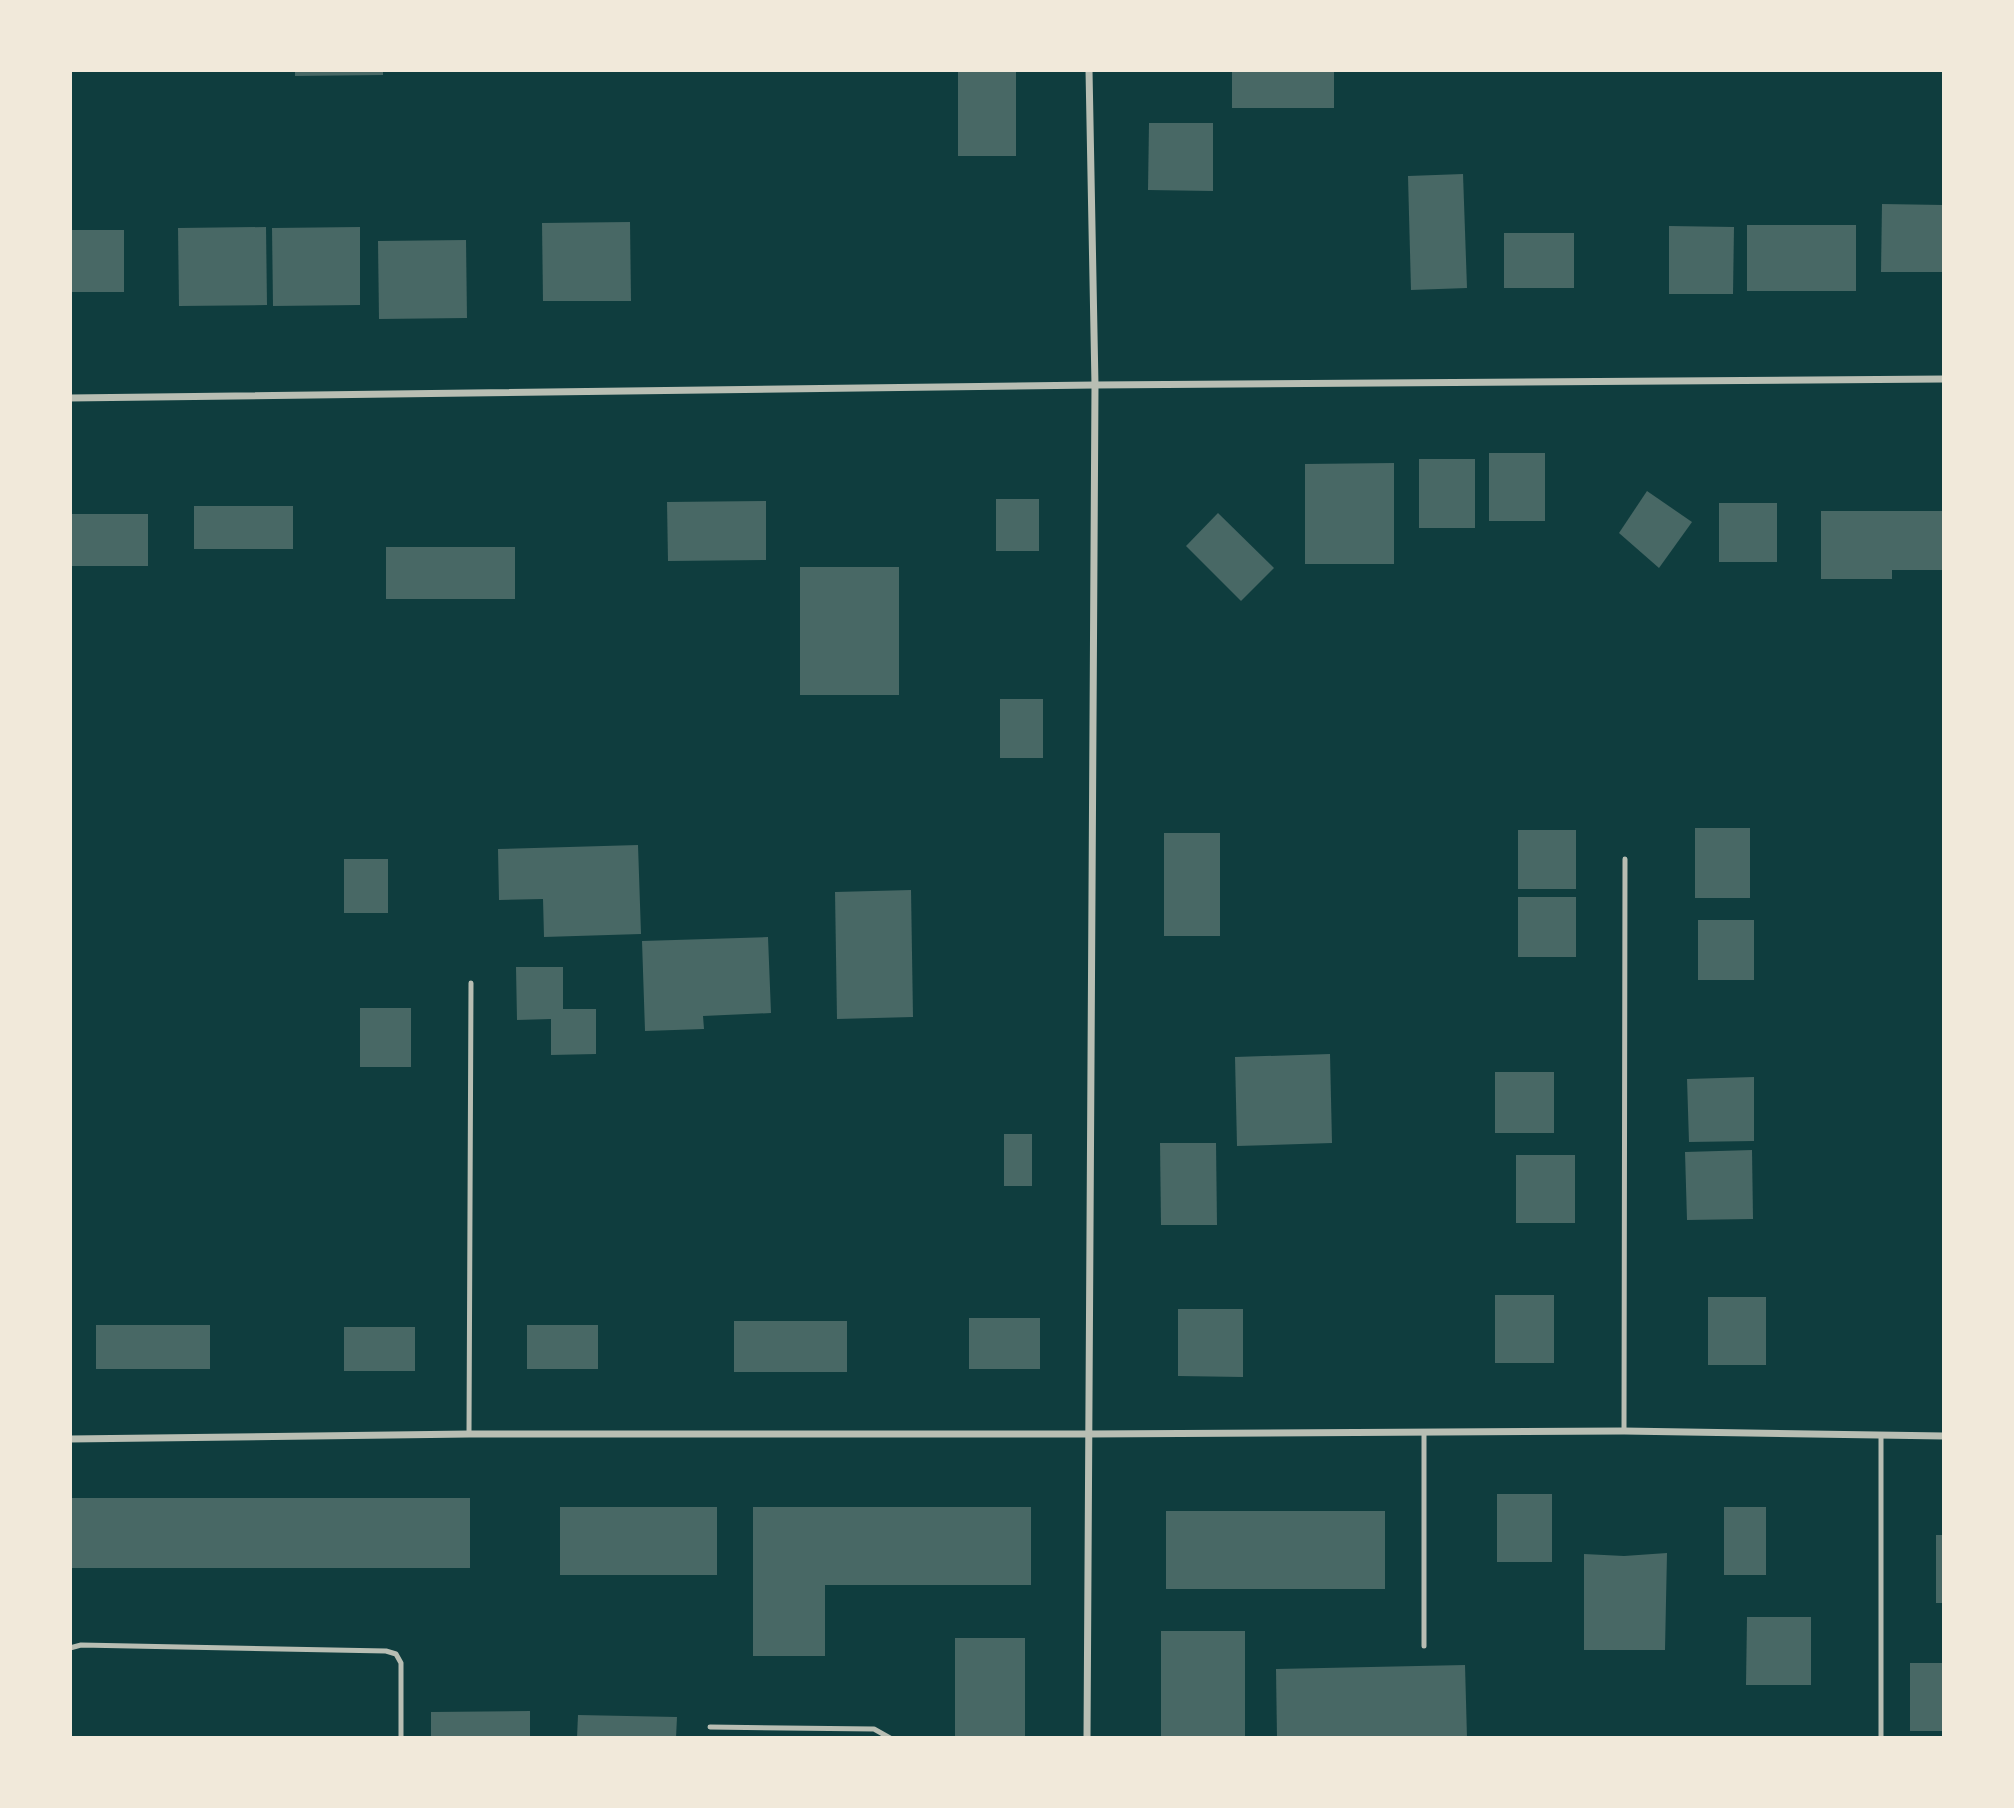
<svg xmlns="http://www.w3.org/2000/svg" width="2014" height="1808" viewBox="0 0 2014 1808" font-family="'Source Sans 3',sans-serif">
<rect width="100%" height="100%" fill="#0f3d3e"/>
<g fill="#486865">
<path d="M295 70H383V75L295 76Z"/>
<rect x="958" y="70" width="58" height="86"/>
<rect x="1232" y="70" width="102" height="38"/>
<path d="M1149 123H1213V191L1148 190Z"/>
<path d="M1463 174 1467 288 1411 290 1408 176Z"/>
<path d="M1882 204 1944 205V272H1881Z"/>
<path d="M630 222 631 301H543L542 223Z"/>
<rect x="1747" y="225" width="109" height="66"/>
<path d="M1669 226 1734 227 1733 294H1669Z"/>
<path d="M266 227 267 305 179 306 178 228Z"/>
<path d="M360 227V305L273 306 272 228Z"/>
<rect x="70" y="230" width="54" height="62"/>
<rect x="1504" y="233" width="70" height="55"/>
<path d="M466 240 467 318 379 319 378 241Z"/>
<rect x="1489" y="453" width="56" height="68"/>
<rect x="1419" y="459" width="56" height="69"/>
<path d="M1394 463V564H1305V464Z"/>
<path d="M1647 491 1692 522 1659 568 1619 533Z"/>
<rect x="996" y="499" width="43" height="52"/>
<path d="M766 501V560L668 561 667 502Z"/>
<rect x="1719" y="503" width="58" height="59"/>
<rect x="194" y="506" width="99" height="43"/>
<path d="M1821 511H1944V570H1892V579H1821Z"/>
<path d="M1218 513 1274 568 1241 601 1186 546Z"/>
<rect x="70" y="514" width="78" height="52"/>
<rect x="386" y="547" width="129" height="52"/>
<rect x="800" y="567" width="99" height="128"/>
<rect x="1000" y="699" width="43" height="59"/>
<rect x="1695" y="828" width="55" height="70"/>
<rect x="1518" y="830" width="58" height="59"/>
<rect x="1164" y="833" width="56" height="103"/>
<path d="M638 845 641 934 544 937 543 899 499 900 498 849Z"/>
<rect x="344" y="859" width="44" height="54"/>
<path d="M911 890 913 1017 837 1019 835 892Z"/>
<rect x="1518" y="897" width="58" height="60"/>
<rect x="1698" y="920" width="56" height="60"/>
<path d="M768 937 771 1013 703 1016 704 1029 645 1031 642 941Z"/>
<path d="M516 967H563V1009H596V1054L551 1055V1019L517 1020Z"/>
<rect x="360" y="1008" width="51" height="59"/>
<path d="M1330 1054 1332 1143 1237 1146 1235 1057Z"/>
<rect x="1495" y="1072" width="59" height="61"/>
<path d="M1754 1077V1141L1689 1142 1687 1079Z"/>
<rect x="1004" y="1134" width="28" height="52"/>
<path d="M1160 1143H1216L1217 1225H1161Z"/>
<path d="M1752 1150 1753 1219 1687 1220 1685 1152Z"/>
<rect x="1516" y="1155" width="59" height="68"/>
<rect x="1495" y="1295" width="59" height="68"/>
<rect x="1708" y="1297" width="58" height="68"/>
<path d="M1178 1309H1243V1377L1178 1376Z"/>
<rect x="969" y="1318" width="71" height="51"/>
<rect x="734" y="1321" width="113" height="51"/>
<rect x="96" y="1325" width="114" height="44"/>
<rect x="527" y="1325" width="71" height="44"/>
<rect x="344" y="1327" width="71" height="44"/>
<rect x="1497" y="1494" width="55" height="68"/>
<rect x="70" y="1498" width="400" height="70"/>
<rect x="560" y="1507" width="157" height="68"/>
<path d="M753 1507H1031V1585H825V1656H753Z"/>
<rect x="1724" y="1507" width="42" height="68"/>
<rect x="1166" y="1511" width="219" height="78"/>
<rect x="1936" y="1535" width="8" height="68"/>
<path d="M1667 1553 1665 1650H1584V1554L1624 1556Z"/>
<path d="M1747 1617H1811V1685H1746Z"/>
<rect x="1161" y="1631" width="84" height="107"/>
<rect x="955" y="1638" width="70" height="100"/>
<rect x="1910" y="1663" width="34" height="68"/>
<path d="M1465 1665 1467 1738H1277L1276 1669Z"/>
<path d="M530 1711V1738H431V1712Z"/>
<path d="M578 1715 677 1717 676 1738H577Z"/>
</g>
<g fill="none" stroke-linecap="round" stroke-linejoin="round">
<g stroke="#b8beb3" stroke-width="5">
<path d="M1624 1431 1625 859"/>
<path d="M1424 1432V1646"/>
<path d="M469 1434 471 983"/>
<path d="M1881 1436V1738"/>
<path d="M70 1648 81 1645 386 1651 396 1654 401 1663V1738"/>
<path d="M710 1727 874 1729 890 1738"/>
</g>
<g stroke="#b8beb3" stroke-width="7">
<path d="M70 398 1095 385 1944 379"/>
<path d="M70 1439 469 1434H1088L1624 1431 1944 1436"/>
<path d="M1087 1738 1095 385 1089 70"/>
</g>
</g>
<rect width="2014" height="1808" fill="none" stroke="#f1e9da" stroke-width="144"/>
</svg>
